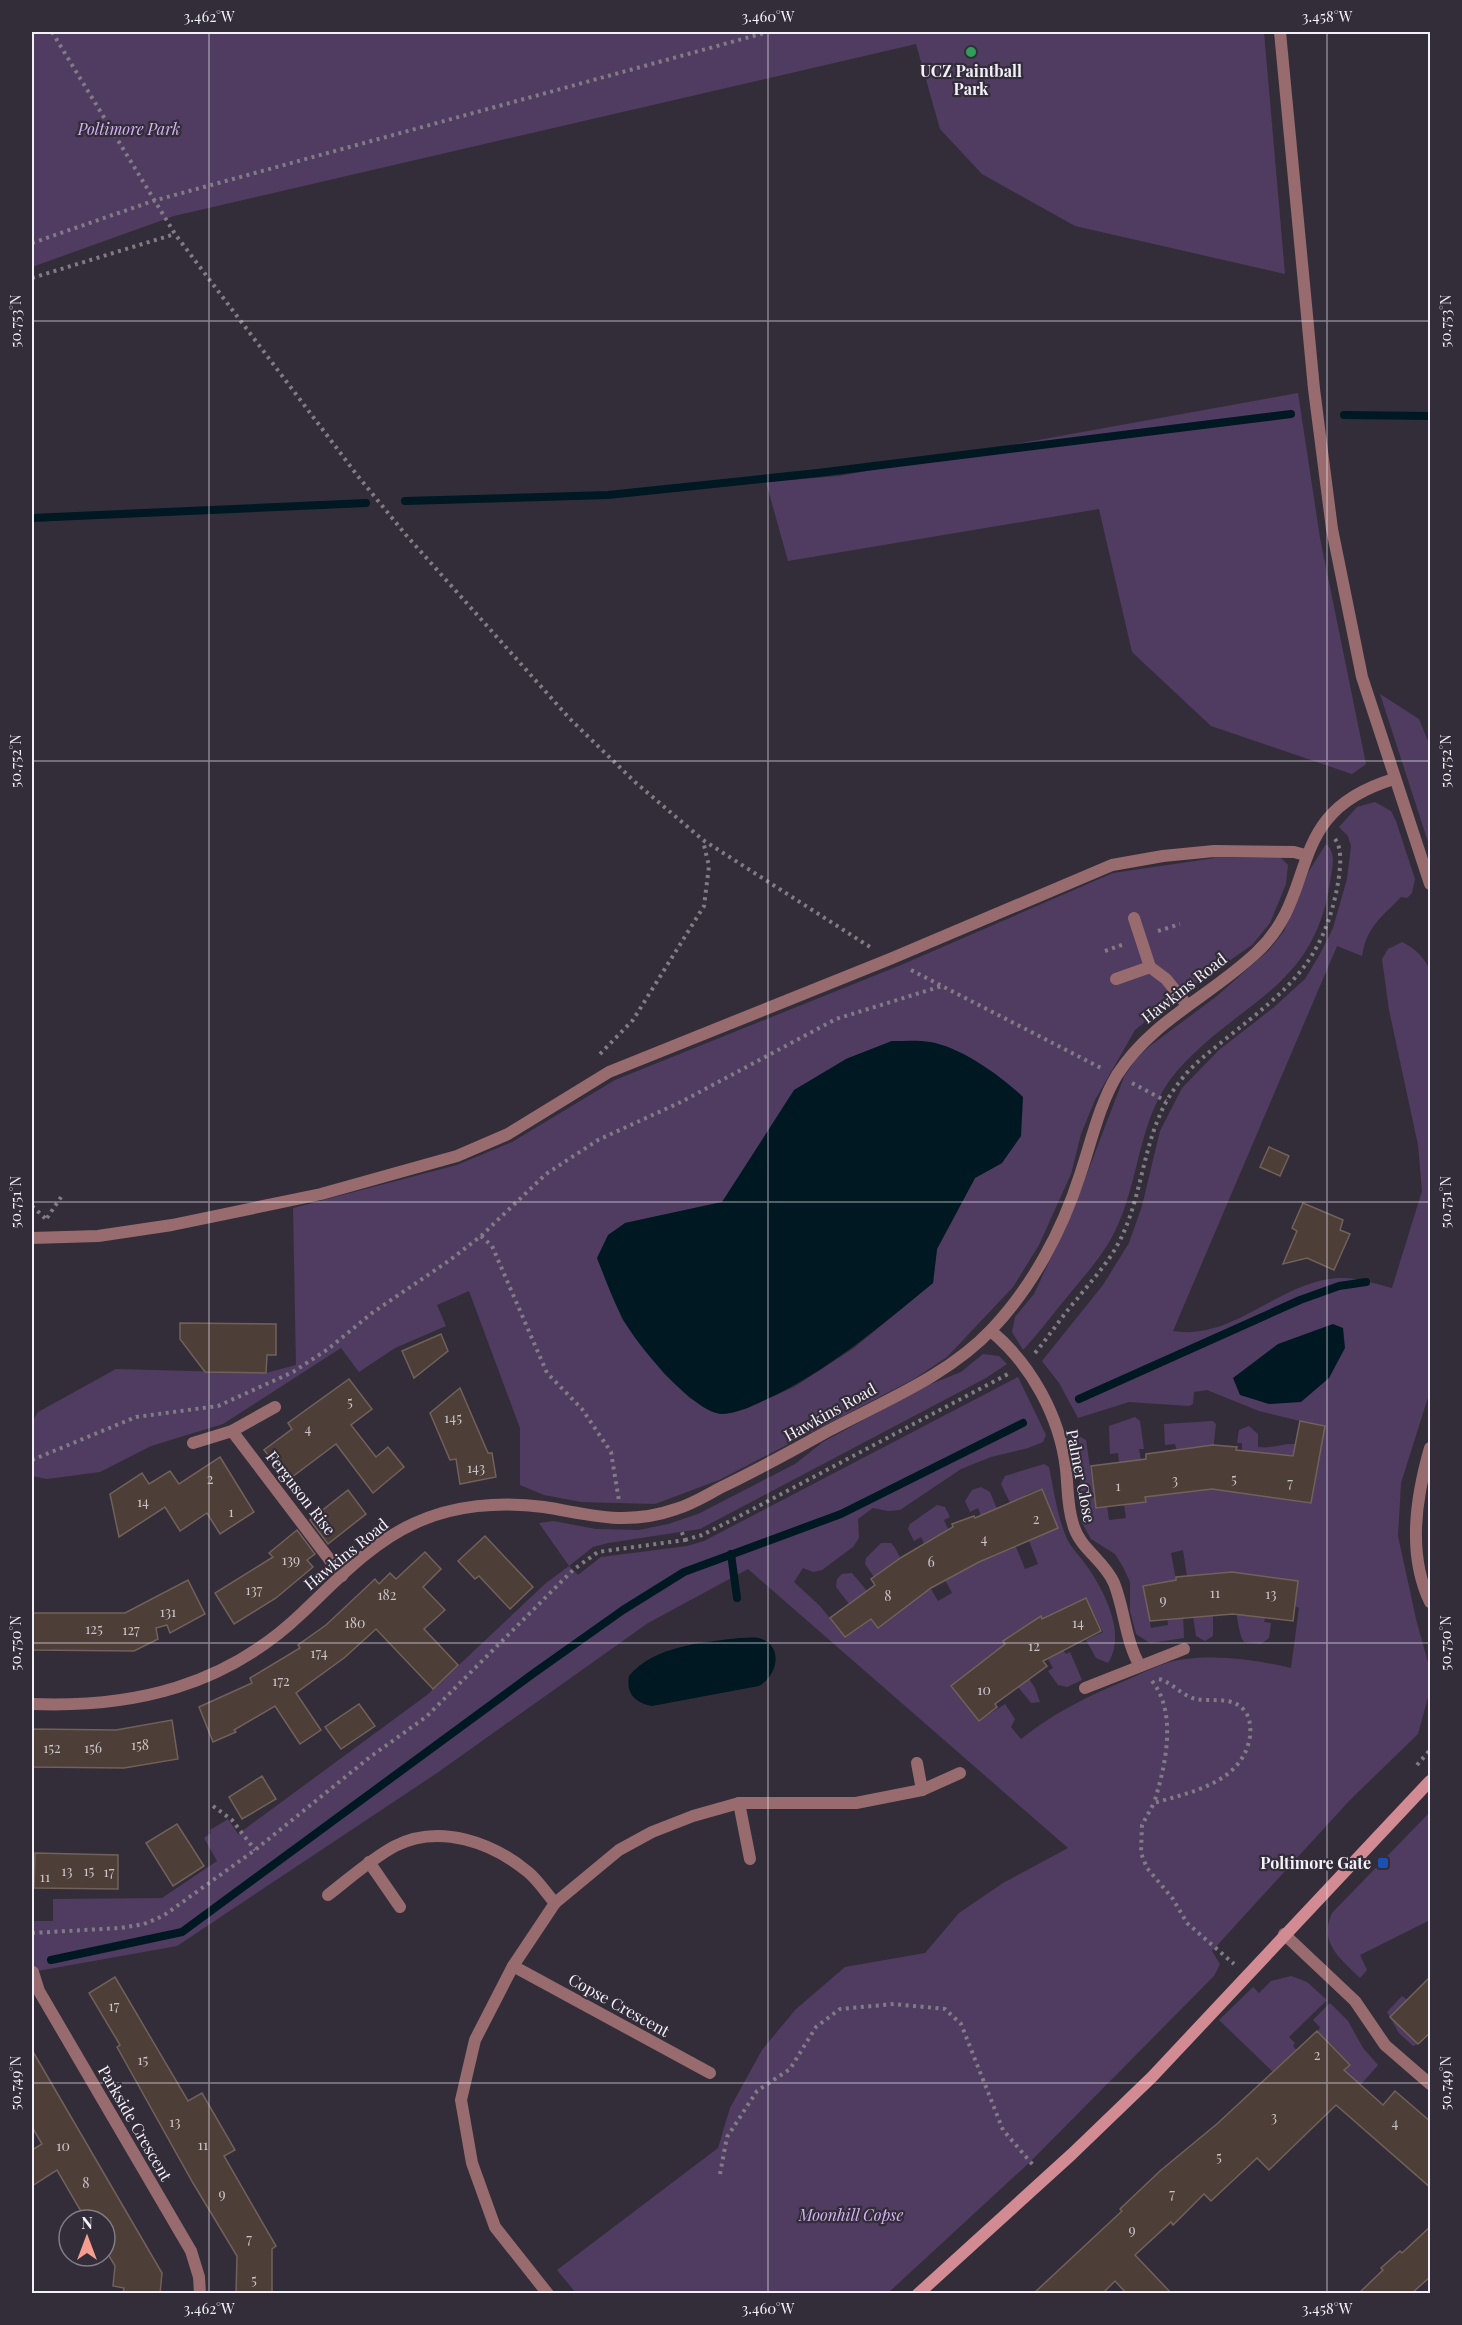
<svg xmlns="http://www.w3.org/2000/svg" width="1462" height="2325" viewBox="0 0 1462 2325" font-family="'Playfair Display',serif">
<rect width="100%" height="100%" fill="#332d39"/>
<g fill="#503c61" fill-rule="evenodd">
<path d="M32 32H1264L1285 274 1075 226 982 174 940 129 916 44 174 216 32 267Z"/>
<path d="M1298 393 1320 538 1366 764 1352 774 1211 726 1132 652 1099 509 788 561 766 482 839 476Z"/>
<path d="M1380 694 1419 719 1430 746V848Z"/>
<path d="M1375 802 1391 811 1396 821 1415 879 1412 893 1407 898 1401 897C1381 918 1367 926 1362 956L1337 946 1173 1331C1234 1341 1278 1282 1338 1278 1358 1277 1373 1283 1392 1288L1422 1191 1418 1145 1389 1010 1382 959 1388 949 1402 942C1415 948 1425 958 1430 971V1391L1401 1483 1398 1536 1416 1619 1430 1670V1690L1418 1734 1349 1801 1212 1951 1220 1964 1214 1976 1030 2162 888 2293H576L557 2270 718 2148 730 2108 762 2050 795 2010 845 1967 925 1953 959 1913 1003 1883 1068 1848 748 1569 648 1623 437 1773 177 1946 32 1972V1921H53V1899L162 1898 217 1861 204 1838 211 1833 210 1830 228 1819 238 1834 427 1695 546 1583 569 1566 539 1523 553 1521 596 1529 639 1530 668 1524 698 1514 795 1464 823 1442 926 1386 961 1372 983 1354 999 1356 1007 1364 986 1378 700 1529 608 1543 593 1547 569 1566 578 1575 601 1557 687 1546 704 1541 1018 1377 1046 1435 1043 1442 1028 1448 991 1457 961 1469 900 1510 888 1511 873 1508 858 1519 859 1538 853 1547 822 1570 813 1572 803 1568 794 1582 820 1606 845 1637 864 1623 836 1587 837 1579 842 1574 852 1573 868 1592 857 1600 878 1628 916 1599 890 1565 874 1577 865 1564 866 1558 881 1543H891L895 1548 920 1594 931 1589 938 1601 952 1593 945 1580 963 1570 942 1534 924 1543 921 1537 914 1541 908 1529 910 1524 937 1505 945 1507 950 1517 944 1520 950 1533 1016 1547 1025 1569 1038 1564 1029 1541 1058 1528 1042 1488 1025 1495 1028 1503 1013 1509 1001 1484 1005 1476 1044 1464 1049 1467C1054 1491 1057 1516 1067 1539 1072 1549 1080 1556 1086 1565 1104 1590 1127 1634 1108 1663L1096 1658 1086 1640 1103 1632 1086 1598 1052 1614 1065 1639 1059 1643 1040 1616 1004 1641 1035 1688 1040 1702 1031 1703 992 1654 952 1686 979 1721 1005 1704 1015 1719 1011 1727 1021 1739C1057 1711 1088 1696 1129 1679 1147 1671 1166 1661 1186 1659 1222 1655 1256 1660 1291 1668L1299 1608 1295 1606 1298 1581 1247 1575 1242 1615 1265 1618 1264 1622 1271 1623 1269 1638 1261 1644 1244 1642C1236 1632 1235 1588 1232 1572L1194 1575 1197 1617 1213 1616V1636L1205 1641 1196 1636 1183 1550 1171 1553 1176 1580 1143 1587 1151 1628 1168 1625 1167 1617 1183 1614 1184 1638 1150 1643 1136 1634 1130 1611V1582L1123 1567 1115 1554 1091 1539 1081 1521 1080 1462 1071 1439 1079 1436 1086 1440 1096 1508 1107 1506 1109 1520 1126 1518 1124 1505 1146 1502 1142 1470 1151 1496 1202 1490 1197 1449 1177 1451 1175 1444 1165 1445 1164 1424 1213 1421 1216 1424 1209 1489 1256 1494 1242 1451V1443H1237L1239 1430 1249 1426 1258 1434V1447C1272 1449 1282 1443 1296 1444L1300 1421 1259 1411 1207 1390 1194 1392 1193 1404 1189 1406 1129 1402 1078 1418 1059 1383 1042 1361 1103 1285 1129 1243 1142 1206 1160 1131 1182 1088 1219 1050 1273 1008 1305 979 1320 954 1333 928 1347 879 1351 846 1348 836 1339 827 1357 807ZM1317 1464 1311 1503 1264 1495Z"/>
<path d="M1326 844C1337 853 1332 869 1330 882 1314 990 1239 1000 1177 1071 1137 1117 1141 1179 1115 1231 1103 1256 1084 1276 1067 1297 1052 1315 1039 1333 1023 1350L1012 1332 1015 1317 1034 1294 1072 1213 1124 1077 1136 1059 1150 1046 1217 996 1269 950 1284 931 1309 871Z"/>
<path d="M1215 858H1281L1288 865 1286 884 1270 923 1252 945 1164 1006 1135 1030 1095 1100 1081 1134 1071 1174 1039 1245 1013 1287 947 1357 914 1379 719 1480 655 1504 581 1502 544 1495 520 1485V1428L469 1291 437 1305 446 1326 395 1348 359 1372 341 1348 223 1424 151 1446 100 1472 47 1479 32 1476V1422L38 1412 116 1369 266 1373 296 1365 293 1208 457 1165 512 1142 615 1080 901 965 1113 873ZM892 1041 932 1042 1002 1163 975 1178 937 1249 933 1283 854 1348 794 1387 745 1409 691 1399 664 1374 622 1319 597 1258 625 1223 722 1202 846 1059Z"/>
<path d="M1135 1417 1140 1421 1144 1449H1139L1141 1460 1119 1463 1118 1453 1110 1454 1109 1426Z"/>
<path d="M981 1487 990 1492 997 1509 981 1516 978 1508 970 1512 965 1501 972 1490Z"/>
<path d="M1063 1650 1066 1654 1070 1652 1082 1680 1067 1687 1058 1685 1048 1671 1053 1668 1048 1659Z"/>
<path d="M1430 1812V1920L1360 1955 1367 1970 1360 1978C1341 1959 1318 1943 1332 1913Z"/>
<path d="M1291 1976 1307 1982 1327 2000 1289 2037 1295 2043 1293 2046 1297 2051 1274 2073 1219 2020 1253 1987 1259 1993 1271 1981Z"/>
<path d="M1402 1996 1407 2000 1391 2017 1418 2044 1413 2046 1399 2033 1387 2012Z"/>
<path d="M1330 2003 1348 2021 1363 2048 1378 2065 1340 2108 1332 2082 1350 2064 1318 2031 1320 2027 1313 2020Z"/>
</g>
<g fill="#001822">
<path d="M892 1041C905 1041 918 1040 930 1042 961 1047 1001 1076 1023 1097L1021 1136 1002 1163 975 1178 937 1249 933 1283C879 1327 828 1371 765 1400 752 1406 736 1414 721 1414 693 1412 634 1342 622 1317 612 1298 605 1278 597 1258L608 1235 625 1223 722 1202 794 1090 846 1059Z"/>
<path d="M1333 1324 1343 1328 1345 1348 1329 1378 1301 1402 1269 1404 1240 1395 1233 1378 1278 1344Z"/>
<path d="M740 1638C746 1638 754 1637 759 1638 785 1646 777 1676 759 1686L652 1706C634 1703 626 1693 629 1676 653 1646 704 1642 740 1638Z"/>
</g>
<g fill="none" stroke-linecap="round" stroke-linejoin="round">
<g stroke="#001822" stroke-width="8">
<path d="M1344 415 1430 416"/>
<path d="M405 501 608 495 818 473 1291 414"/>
<path d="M32 518 366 503"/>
<path d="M1079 1399 1300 1300 1339 1286 1366 1282"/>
<path d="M731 1554 737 1598"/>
<path d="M51 1960 182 1932 534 1673 623 1610 684 1572 841 1514 1023 1423"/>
</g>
</g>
<g fill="#4d3e38" stroke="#71615a" stroke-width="1.5">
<path d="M1269 1147 1289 1156 1280 1176 1260 1167Z"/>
<path d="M1303 1203 1343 1220 1340 1230 1350 1234 1334 1270 1307 1258 1283 1264 1297 1231 1292 1228Z"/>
<path d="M180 1323 276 1324V1355H267L266 1373 205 1372 180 1339Z"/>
<path d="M441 1334 448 1351 414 1378 402 1351Z"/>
<path d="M349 1379 372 1409 351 1425 376 1457 388 1447 404 1467 373 1493 336 1444 288 1480 264 1450 292 1429 288 1423Z"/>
<path d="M460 1388 488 1453H492L496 1477 460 1484 456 1459 450 1460 430 1413Z"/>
<path d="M1300 1421 1325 1426 1311 1503 1212 1489 1145 1497 1146 1502 1096 1508 1091 1466 1146 1459V1454L1213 1445 1237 1447 1236 1450 1293 1456Z"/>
<path d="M220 1457 254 1512 220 1534 207 1513 180 1531 165 1507 119 1537 110 1494 142 1473 149 1484 170 1471 179 1484Z"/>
<path d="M1042 1489 1058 1528 979 1562 931 1588 878 1628 871 1619 845 1637 830 1618 875 1585 871 1579 902 1557 953 1527 952 1524 974 1516 975 1518Z"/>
<path d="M348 1490 366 1514 328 1544 310 1520Z"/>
<path d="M297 1530 315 1554 307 1560 313 1567 276 1598 234 1624 215 1593 273 1557 269 1553Z"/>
<path d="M485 1536 533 1587 510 1609 479 1576 475 1579 458 1561Z"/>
<path d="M425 1552 441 1569 423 1587 445 1610 424 1629 458 1665 433 1689 376 1629 344 1658 296 1693 321 1730 300 1744 275 1706 234 1730 236 1732 213 1742 199 1707 252 1683 250 1678 300 1648 298 1645 326 1625 375 1579 379 1584 390 1573 396 1579Z"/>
<path d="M1232 1572 1298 1581 1293 1621 1233 1614 1150 1621 1143 1586 1176 1580V1577Z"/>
<path d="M188 1580 205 1614 170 1633 167 1625 156 1628 158 1639 134 1651 32 1650V1613H125Z"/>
<path d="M1086 1598 1101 1631 1043 1661 1047 1666 995 1704 997 1707 979 1721 951 1686 1005 1644 1003 1641 1041 1616 1042 1619Z"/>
<path d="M359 1704 375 1726 341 1749 325 1727Z"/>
<path d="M172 1720 178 1759 124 1768 32 1767V1729L116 1730Z"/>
<path d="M262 1776 276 1799 242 1819 229 1797Z"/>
<path d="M177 1824 204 1866 173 1886 146 1843Z"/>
<path d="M35 1853 118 1855V1889L34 1888Z"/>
<path d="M1431 1976V2032L1418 2044 1390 2017Z"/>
<path d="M115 1977 188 2101 202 2093 235 2150 224 2156 276 2246 272 2249V2294H236L237 2256 193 2183 117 2047 120 2045 89 1993Z"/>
<path d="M1317 2031 1350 2065 1344 2070 1383 2105 1395 2091 1431 2122V2188L1336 2105 1269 2170 1257 2158 1211 2201 1204 2194 1173 2225 1171 2222 1135 2255 1172 2294H1127L1115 2281 1102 2294H1033L1122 2211 1120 2209 1160 2171 1218 2123Z"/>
<path d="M32 2050 162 2273 160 2294H123L124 2288 113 2286 115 2266 105 2249V2220H86L57 2170 32 2186V2150L42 2144 32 2127Z"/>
<path d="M1431 2226V2276L1411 2294H1358L1383 2270 1381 2268 1400 2251 1402 2253Z"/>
</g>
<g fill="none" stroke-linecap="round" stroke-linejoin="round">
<g stroke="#807b85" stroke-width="4" stroke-dasharray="3 4.5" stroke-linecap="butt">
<path d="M52 32 175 234 357 475 406 535 570 719 635 782 703 840 870 947"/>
<path d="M32 243 153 201 768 32"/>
<path d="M32 278 175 234"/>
<path d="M1158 931 1180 924"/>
<path d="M1105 951 1124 944"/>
<path d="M911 970 1101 1068"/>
<path d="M600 1054 633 1020 704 906 709 866 703 841"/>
<path d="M1132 1083 1166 1101"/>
<path d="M32 1206 46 1219"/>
<path d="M47 1218 61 1197"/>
<path d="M481 1236 492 1246 547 1373 582 1409 611 1452 619 1501"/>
<path d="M1035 1353C1050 1335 1062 1316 1077 1299 1093 1279 1111 1260 1122 1236 1146 1185 1143 1126 1181 1080 1194 1063 1211 1051 1228 1037 1287 990 1324 962 1338 883 1340 870 1343 849 1335 839"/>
<path d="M32 1460 136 1417 218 1406 293 1372 328 1349 372 1313 450 1260 481 1236 546 1174 598 1140 681 1102 836 1019 942 986"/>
<path d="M685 1540 702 1535 736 1518 1008 1374"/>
<path d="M1159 1679C1173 1683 1182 1696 1196 1699 1212 1702 1232 1696 1244 1710 1250 1717 1251 1727 1250 1736 1243 1783 1191 1792 1154 1803L1142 1825 1141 1853 1147 1868 1173 1899 1187 1923 1234 1964"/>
<path d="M1152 1681C1178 1713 1165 1768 1154 1803"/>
<path d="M1417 1765 1430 1750"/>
<path d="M213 1806 232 1820 255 1850"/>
<path d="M32 1933 120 1928 144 1924 163 1916 255 1850 370 1757 426 1717 573 1570 598 1552 685 1540 680 1528"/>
<path d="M720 2174 727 2137 757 2091 790 2069 816 2027 840 2009 894 2004 945 2009 961 2024 1003 2130 1033 2165"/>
</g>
<g stroke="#986b6f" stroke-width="12">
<path d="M1134 918 1150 967 1166 979 1187 1005"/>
<path d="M1116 979 1150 967"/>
<path d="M32 1238 98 1236 172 1225 321 1194 457 1156 508 1134 609 1072 890 959 1112 865 1163 856 1214 851 1294 852 1305 855"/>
</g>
<g stroke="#986b6f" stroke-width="12">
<path d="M1280 32 1314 389 1332 529 1362 677 1430 884"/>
<path d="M991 1331C1031 1364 1060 1417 1066 1469 1068 1488 1067 1505 1073 1524 1079 1548 1104 1560 1114 1583 1125 1611 1125 1640 1140 1666"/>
<path d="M232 1431 342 1576"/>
<path d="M193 1443 232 1431 275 1407"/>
<path d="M1430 1448C1416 1497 1407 1554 1430 1602"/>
<path d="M1085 1688 1184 1649"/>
<path d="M32 1704C134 1708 226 1686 302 1613 335 1582 371 1543 413 1524 452 1505 501 1501 544 1507 570 1511 597 1518 623 1518 641 1518 659 1515 676 1509 693 1504 708 1494 724 1486 759 1469 792 1451 826 1432 882 1402 948 1376 992 1329 1032 1287 1062 1231 1080 1175 1091 1143 1099 1105 1117 1075 1152 1020 1211 996 1257 952 1322 891 1281 813 1394 779"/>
<path d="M917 1763 922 1790"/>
<path d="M739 1803 750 1859"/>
<path d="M369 1862 400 1907"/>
<path d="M328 1895C350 1878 371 1859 395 1846 440 1823 493 1843 528 1872 538 1880 546 1893 555 1903"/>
<path d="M1284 1934 1355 2001 1385 2045 1430 2084"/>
<path d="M513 1966 710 2073"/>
<path d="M33 1972 39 1991 191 2251 199 2277 200 2294"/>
<path d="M548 2294 495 2227 472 2163 461 2100 475 2040 513 1966 555 1903 619 1850 652 1832 693 1816 739 1803H856L922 1790 960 1773"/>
</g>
<path stroke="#d28b92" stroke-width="12" d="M918 2294 1072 2154 1152 2077 1430 1781"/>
</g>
<path fill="none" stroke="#f4f0f9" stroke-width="1.5" stroke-opacity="0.45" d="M209 32V2294M768 32V2294M1327 32V2294M32 321H1430M32 761H1430M32 1202H1430M32 1643H1430M32 2083H1430"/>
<circle fill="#2e9e5b" stroke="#332d39" stroke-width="2" cx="971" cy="52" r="6"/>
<rect fill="#1a4fb4" stroke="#332d39" stroke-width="2" x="1377" y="1857" width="12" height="12" rx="3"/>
<g text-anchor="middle" stroke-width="4.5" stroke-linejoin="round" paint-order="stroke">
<g font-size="14" fill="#cac4c9">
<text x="350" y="1407">5</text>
<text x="453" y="1423">145</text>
<text x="308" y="1434">4</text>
<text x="476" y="1473">143</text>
<text x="210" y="1484">2</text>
<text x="1234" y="1484">5</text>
<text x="1175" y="1485">3</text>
<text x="1290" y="1488">7</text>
<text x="1118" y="1491">1</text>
<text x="143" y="1507">14</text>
<text x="231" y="1517">1</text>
<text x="1036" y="1524">2</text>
<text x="984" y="1544">4</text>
<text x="291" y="1565">139</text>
<text x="931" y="1567">6</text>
<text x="254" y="1595">137</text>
<text x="1215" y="1598">11</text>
<text x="1271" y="1599">13</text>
<text x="387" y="1600">182</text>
<text x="888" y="1601">8</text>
<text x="1163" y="1605">9</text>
<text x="168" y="1617">131</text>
<text x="355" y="1628">180</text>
<text x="1078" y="1628">14</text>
<text x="94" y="1634">125</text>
<text x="131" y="1635">127</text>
<text x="1034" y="1651">12</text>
<text x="319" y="1658">174</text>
<text x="281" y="1686">172</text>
<text x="984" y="1695">10</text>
<text x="140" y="1750">158</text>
<text x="52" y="1753">152</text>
<text x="93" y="1753">156</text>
<text x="67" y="1876">13</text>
<text x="89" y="1876">15</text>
<text x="109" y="1877">17</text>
<text x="45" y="1882">11</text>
<text x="114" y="2011">17</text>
<text x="1317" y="2060">2</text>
<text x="143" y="2065">15</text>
<text x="1274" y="2122">3</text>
<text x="175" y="2127">13</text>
<text x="1395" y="2128">4</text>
<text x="203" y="2150">11</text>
<text x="63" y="2151">10</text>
<text x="1219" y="2162">5</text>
<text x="86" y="2188">8</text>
<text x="222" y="2199">9</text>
<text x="1172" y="2199">7</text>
<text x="1132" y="2235">9</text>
<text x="249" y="2244">7</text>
<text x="254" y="2285">5</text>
</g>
<g font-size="16" font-weight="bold" fill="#f4f0f9" stroke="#332d39">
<text x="971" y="77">UCZ Paintball<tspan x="971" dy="18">Park</tspan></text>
<text x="1371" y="1869" text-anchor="end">Poltimore Gate</text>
</g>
<g font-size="16" font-style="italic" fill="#d5b2f4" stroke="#332d39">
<text x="129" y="135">Poltimore Park</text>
<text x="851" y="2221">Moonhill Copse</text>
</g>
<g font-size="16" fill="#f4f0f9" stroke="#332d39">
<text transform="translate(1184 988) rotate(-38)" y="6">Hawkins Road</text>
<text transform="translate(830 1412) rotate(-29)" y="6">Hawkins Road</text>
<text transform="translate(1081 1476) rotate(79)" y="6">Palmer Close</text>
<text transform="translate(301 1493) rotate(52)" y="6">Ferguson Rise</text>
<text transform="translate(346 1554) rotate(-39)" y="6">Hawkins Road</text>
<text transform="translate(619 2005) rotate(29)" y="6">Copse Crescent</text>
<text transform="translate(135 2123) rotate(60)" y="6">Parkside Crescent</text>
</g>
</g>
<rect width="1462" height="2325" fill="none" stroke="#332d39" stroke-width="66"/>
<g transform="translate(87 2238)"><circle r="28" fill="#332d39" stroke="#807b86" stroke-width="1.5"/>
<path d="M0-4.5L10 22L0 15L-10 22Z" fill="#f59d8f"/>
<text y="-9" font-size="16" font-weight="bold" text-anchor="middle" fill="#f4f0f9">N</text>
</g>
<rect x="33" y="33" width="1396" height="2259" fill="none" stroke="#f4f0f9" stroke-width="2"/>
<g font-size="15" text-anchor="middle" fill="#f4f0f9">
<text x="209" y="22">3.462°W</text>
<text x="768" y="22">3.460°W</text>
<text x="1327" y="22">3.458°W</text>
<text transform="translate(16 321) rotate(-90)" y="5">50.753°N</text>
<text transform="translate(1446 321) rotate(-90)" y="5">50.753°N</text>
<text transform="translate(16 761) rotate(-90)" y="5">50.752°N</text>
<text transform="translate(1446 761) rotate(-90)" y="5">50.752°N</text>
<text transform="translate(16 1202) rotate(-90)" y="5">50.751°N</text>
<text transform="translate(1446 1202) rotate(-90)" y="5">50.751°N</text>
<text transform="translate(16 1643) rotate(-90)" y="5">50.750°N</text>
<text transform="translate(1446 1643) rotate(-90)" y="5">50.750°N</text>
<text transform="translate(16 2083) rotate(-90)" y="5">50.749°N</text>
<text transform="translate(1446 2083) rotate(-90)" y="5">50.749°N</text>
<text x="209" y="2314">3.462°W</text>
<text x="768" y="2314">3.460°W</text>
<text x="1327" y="2314">3.458°W</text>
</g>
</svg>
